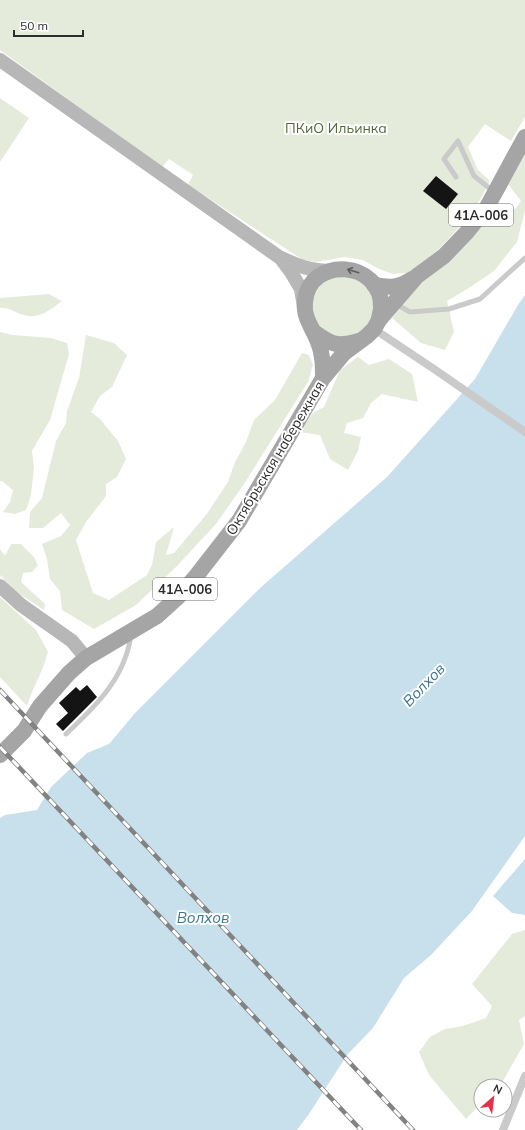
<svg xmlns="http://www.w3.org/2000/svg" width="525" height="1130" viewBox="0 0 525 1130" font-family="Mulish,sans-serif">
<rect width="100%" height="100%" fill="#fff"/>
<g fill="#e5ebda">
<path d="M0 0H525V117L511 141 485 124 468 147 478 170 490 181 480 200 462 224 439 249 409 273 392 274 377 268 363 260 345 257 316 262 303 260 188 185 193 175 169 159 162 167 0 50Z"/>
<path d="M0 98 29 118 0 162Z"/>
<path d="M525 153V211L517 242 494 271 472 286 447 301 454 332 445 350 421 343 392 318 418 285 489 215 502 204 515 209 521 201 508 184Z"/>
<circle cx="343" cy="307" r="31"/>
<path d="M49 294 62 301C51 309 39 320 24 315 15 313 10 307 0 308V298Z"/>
<path d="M0 332 13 335 51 338 67 343 69 354 50 420 32 451 34 467 31 495 26 510 15 514 3 512 10 502 13 490 2 481H0Z"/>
<path d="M86 335 114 343 127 355 112 387 100 396 91 412 100 419 118 441 126 459 117 477 106 484V496L86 522 76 540 93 593 109 600 147 575 152 565 156 542 174 527 166 555 174 553 206 515 228 482 235 462 246 442 254 420 275 400 302 353 309 355 313 365 308 382 244 484 216 524 176 567 136 605 94 629 62 610 60 591 50 579 47 559 42 544 61 536 70 525 61 513 43 528H29L30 512 42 498 56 441 66 423 67 411 79 378Z"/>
<path d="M358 357 369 365 389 359 412 374 418 402 382 394 371 403 363 418 347 423 344 433 361 437 358 451 348 470 330 459 320 435 299 432 313 413 324 407 340 370Z"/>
<path d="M11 544H21L34 557 38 565 32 572 23 573 21 582 45 604 44 610 15 591 0 575V549L5 556Z"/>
<path d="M0 597 36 630 48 652C43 671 33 687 27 706L0 677Z"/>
<path d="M525 930V1016L519 1020 524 1044 500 1086H481V1103L466 1119 429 1075 419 1052 430 1037 445 1029 463 1026 486 1018 492 1006 472 984 512 934Z"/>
</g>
<g fill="#c7e0eb">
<path d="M525 295V836L472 911 431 955 404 978 373 1028 347 1055 309 1114 297 1130H0V818L5 815 37 810 51 787 87 753 109 744 136 712 259 589 387 477 475 379 518 305Z"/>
<path d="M525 859V915L512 913 493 896Z"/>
</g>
<g fill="#141414">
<path d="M436 176 458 194 446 209 423 191Z"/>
<path d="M87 685 97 697 63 731 56 724 68 713 59 703 76 687 80 691Z"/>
</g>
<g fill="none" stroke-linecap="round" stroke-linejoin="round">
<g stroke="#cacaca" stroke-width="5">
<path d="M456 177 444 159 458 141 474 176 493 191"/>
<path d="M396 304 410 312 449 309 480 299 525 258"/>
<path d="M66 734C96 706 125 678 131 635"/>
</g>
<g stroke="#cacaca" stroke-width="8">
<path d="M374 329 434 369 525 432"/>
<path d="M503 1130 525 1076"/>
</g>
<g stroke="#b7b7b7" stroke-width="14">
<path d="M0 60 279 257C299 266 307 270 329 271"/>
<path d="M282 260 291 272 301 289 304 307"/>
<path d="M0 586 21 605 72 641 86 658"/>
</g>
<g stroke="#a5a5a5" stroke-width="16">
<path d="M374 285C392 288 397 288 412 279"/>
<path d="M314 332C332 345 337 347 359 341"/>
<path d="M323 378C323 366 323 354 318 342 313 328 303 318 305 302 309 255 383 260 381 308 381 312 379 316 379 320"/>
<path d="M0 755 24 731 40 706 69 673 86 658 157 616 178 597 197 575 239 521 323 378 344 353 367 336 374 329 379 320 417 276 444 256 467 232 487 207 525 137"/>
</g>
<g stroke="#828282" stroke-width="4.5">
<g id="rail">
<path d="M0 690 413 1130"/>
<path d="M0 747 361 1130"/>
</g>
</g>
<use href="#rail" stroke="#fff" stroke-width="3" stroke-dasharray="9" stroke-linecap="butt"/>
</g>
<defs><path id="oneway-shaft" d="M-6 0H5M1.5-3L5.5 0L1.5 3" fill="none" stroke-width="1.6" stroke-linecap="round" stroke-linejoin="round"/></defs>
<use stroke="#5d5d5d" href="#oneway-shaft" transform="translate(353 271) rotate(-163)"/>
<g text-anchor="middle" stroke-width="4" stroke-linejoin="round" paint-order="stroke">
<g fill="#fff" stroke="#6c6c6c" stroke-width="1">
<rect x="449" y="204" width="64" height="22" rx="3"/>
<rect x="153" y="578" width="64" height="22" rx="3"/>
</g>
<g font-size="13" font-weight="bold" fill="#2d2d2d">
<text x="481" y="220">41А-006</text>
<text x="185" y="594">41А-006</text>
</g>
<g font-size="14" fill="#55683b" stroke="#fff">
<text x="336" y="133">ПКиО Ильинка</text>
</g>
<g font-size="14" fill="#2d2d2d" stroke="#fff">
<text transform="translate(275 458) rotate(-59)" y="5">Октябрьская набережная</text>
</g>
<g font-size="15" font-style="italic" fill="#3c768e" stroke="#fff">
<text transform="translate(424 685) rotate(-46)" y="5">Волхов</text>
<text x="203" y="923">Волхов</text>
</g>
</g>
<g transform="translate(493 1098) rotate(28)"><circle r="19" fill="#ffffff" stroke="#ababab"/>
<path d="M0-3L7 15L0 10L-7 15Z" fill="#e3304f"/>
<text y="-6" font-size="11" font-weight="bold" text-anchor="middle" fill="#2d2d2d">N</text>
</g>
<path d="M14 30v6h69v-6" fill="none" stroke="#2d2d2d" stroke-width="2"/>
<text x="20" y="30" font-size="12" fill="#2d2d2d" stroke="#ffffff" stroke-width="3" paint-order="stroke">50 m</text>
</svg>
